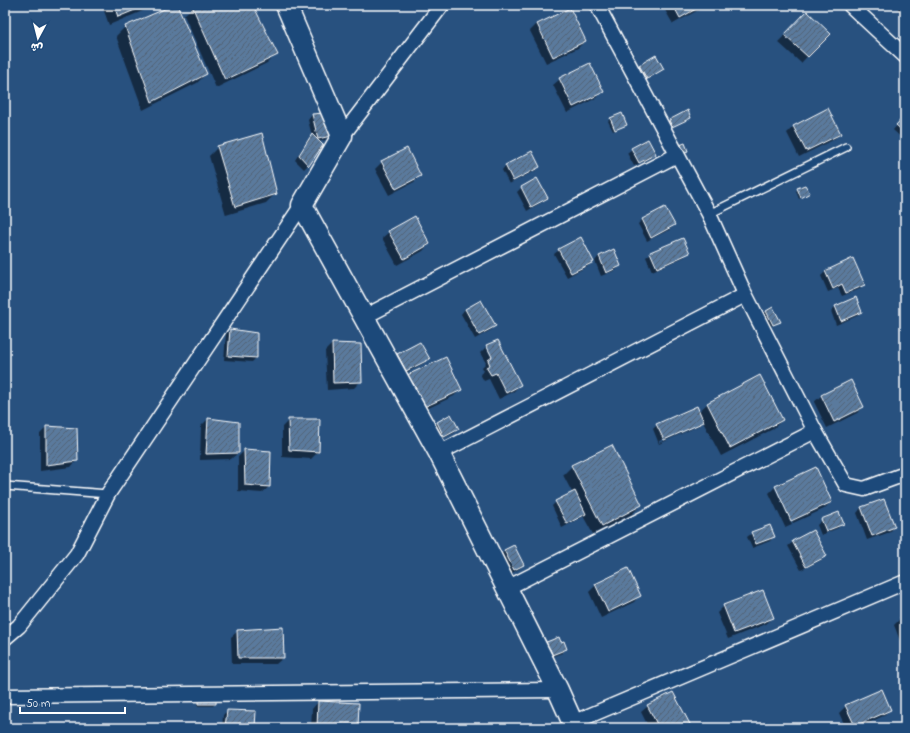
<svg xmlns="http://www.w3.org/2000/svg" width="910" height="733" viewBox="0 0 910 733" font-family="'Indie Flower','Playpen Sans Arabic',sans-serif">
<defs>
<pattern id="building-hatch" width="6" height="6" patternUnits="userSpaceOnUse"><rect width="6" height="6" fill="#5a7a9d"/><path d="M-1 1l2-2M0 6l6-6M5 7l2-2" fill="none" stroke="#536374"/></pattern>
</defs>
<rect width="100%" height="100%" fill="#28517f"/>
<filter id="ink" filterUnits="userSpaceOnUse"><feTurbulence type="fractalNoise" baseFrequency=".025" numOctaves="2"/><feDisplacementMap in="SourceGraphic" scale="8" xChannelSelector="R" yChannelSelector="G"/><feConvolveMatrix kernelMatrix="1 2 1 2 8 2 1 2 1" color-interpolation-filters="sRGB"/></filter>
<g filter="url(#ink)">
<g fill="#0007" fill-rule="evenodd">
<path d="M102 5H157L109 25Z"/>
<path d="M176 5 206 74 197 83 143 110 116 36 125 27Z"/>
<path d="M196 5H252L276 54 267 63 216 88 184 15 193 7Z"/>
<path d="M662 5H704L700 9 673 24Z"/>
<path d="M897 5H905V11L904 9 899 11Z"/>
<path d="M569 9 585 41 578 48 546 63 530 31 537 24Z"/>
<path d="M807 13 829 34 801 63 778 42Z"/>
<path d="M639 65 663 69 658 73 642 82 635 70Z"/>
<path d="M560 79 603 91 596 98 567 113 553 85Z"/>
<path d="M622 114 626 125 624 126 613 131 608 121 610 119Z"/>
<path d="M312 115H323L329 136 325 140 318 142 308 165 304 169 295 160 308 140 312 136 308 120Z"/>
<path d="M905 116V141L893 130Z"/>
<path d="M690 118 670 128 667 122 669 120Z"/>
<path d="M794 126 840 134 833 140 799 157 787 133Z"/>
<path d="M218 147 275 194 266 203 226 215 209 156Z"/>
<path d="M632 149 654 154 650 158 634 166 627 153Z"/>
<path d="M382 162 420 176 414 182 389 195 375 169Z"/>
<path d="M506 165 539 167 535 171 509 184 502 170Z"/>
<path d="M537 180 547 198 542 202 527 211 517 192 521 188Z"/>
<path d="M798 189 809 193 799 199 796 191Z"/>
<path d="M665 208 674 225 669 230 647 241 638 224 642 220Z"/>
<path d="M389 232 429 244 423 251 397 265 382 238Z"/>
<path d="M559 250 593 261 588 266 567 277 554 254Z"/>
<path d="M651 253H688L684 257 652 271 646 257Z"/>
<path d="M599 256 620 266 616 270 601 276 595 261Z"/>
<path d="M825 272 864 284 860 289 842 296 838 288 828 292 821 276Z"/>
<path d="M835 307 861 312 857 316 836 325 831 311Z"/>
<path d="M773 308 780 321 771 326 764 313Z"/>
<path d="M465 309 495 326 491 330 475 339 461 314Z"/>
<path d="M230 330 256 334V358L252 362 224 360 226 334Z"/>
<path d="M498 341 520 385 513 392 499 399 489 379 484 381 480 374 484 371 482 367 486 363 480 353 487 346ZM486 347H489L496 361 494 362Z"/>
<path d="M332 344 360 345 361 381 354 388 327 390 325 351Z"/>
<path d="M398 355 428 359 424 363 402 375 394 359Z"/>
<path d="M406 377 461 389 454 396 418 413Z"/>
<path d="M760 377 782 420 773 429 721 456 703 422 698 426 659 444 653 429 657 425 698 412 707 404ZM699 423V425L659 443V441Z"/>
<path d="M851 381 863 407 857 413 827 428 814 402 821 396Z"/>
<path d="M451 416 458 429 454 433 440 440 433 427 437 423Z"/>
<path d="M208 419 238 453 231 459 200 460 201 426Z"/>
<path d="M289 420H319L318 452 311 459 282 457V427Z"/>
<path d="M47 427 77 460 71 467 40 471V434Z"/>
<path d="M245 450 269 487 262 493 238 491V457Z"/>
<path d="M572 466 641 505 632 514 593 534 583 516 581 518 562 528 552 506 556 502 573 494 563 475Z"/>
<path d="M815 468 831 502 824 509 793 523 777 488H775L792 524 785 527 769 493 775 487Z"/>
<path d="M905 490V501L902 492Z"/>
<path d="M884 500 894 527 890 532 867 540 857 513 861 508Z"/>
<path d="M838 514 842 524 838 528 821 535 817 525 822 520Z"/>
<path d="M752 533 774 536 770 541 752 548 747 537Z"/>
<path d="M793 542 825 556 821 560 801 570 788 546Z"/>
<path d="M505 551 523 565 519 569 510 574 500 555Z"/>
<path d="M628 570 640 595 634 602 601 618 589 592 596 585Z"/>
<path d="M724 606 773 618 766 624 728 639 717 613Z"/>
<path d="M905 617V650L904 651 894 625 901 618Z"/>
<path d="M238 631 283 658 276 664H232L231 637Z"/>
<path d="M560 644 566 648 562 653 548 658 540 648Z"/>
<path d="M197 699 215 704 213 706H197Z"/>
<path d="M318 702 357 728H311L312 709Z"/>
<path d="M648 706 689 726 687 728H649L641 712Z"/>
<path d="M846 706 890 710 883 716 858 728H846L839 713Z"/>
<path d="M227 711 254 728H222L223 715Z"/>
</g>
<g fill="url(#building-hatch)" stroke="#fff">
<path d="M114 5H147L118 17Z"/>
<path d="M174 5H177L207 74 152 102 125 26Z"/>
<path d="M194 5H253L278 55 225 80 192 6Z"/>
<path d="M673 5H703L680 18Z"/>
<path d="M570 8 586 41 553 57 537 24Z"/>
<path d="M807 11 831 34 808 57 784 35Z"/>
<path d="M656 55 664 69 647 79 639 65Z"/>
<path d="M590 63 604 92 573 107 559 78Z"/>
<path d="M828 108 841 134 806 151 793 126Z"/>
<path d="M688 110 691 118 672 127 669 120Z"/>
<path d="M324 113 331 136 318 139 312 114Z"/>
<path d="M622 113 627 125 615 130 610 118Z"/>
<path d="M905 115V133L896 125Z"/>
<path d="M262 133 277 194 235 207 217 146Z"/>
<path d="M312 134 323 145 309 166 299 155Z"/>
<path d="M648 139 656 154 639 163 631 148Z"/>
<path d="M685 143 688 151 681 154 677 146Z"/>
<path d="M407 148 421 176 396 189 381 161Z"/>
<path d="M532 151 540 167 513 181 505 165Z"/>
<path d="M537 178 548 198 531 207 521 187Z"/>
<path d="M805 185 810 193 801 198 797 188Z"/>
<path d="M665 207 675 225 651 238 642 219Z"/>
<path d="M415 216 430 244 404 259 388 231Z"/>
<path d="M581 237 594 262 571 273 558 249Z"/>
<path d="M683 238 690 253 657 268 650 252Z"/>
<path d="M614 249 621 266 606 273 599 256Z"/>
<path d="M853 258 865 285 846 293 842 284 833 289 825 271Z"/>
<path d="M856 297 862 312 841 321 835 306Z"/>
<path d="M481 300 496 326 479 335 465 309Z"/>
<path d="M773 307 781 322 773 325 766 311Z"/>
<path d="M230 329 257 333V358L228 356Z"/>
<path d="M498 340 521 385 506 393 496 373 491 375 486 367 490 365 488 360 492 357 486 345Z"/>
<path d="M420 342 430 359 406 371 397 354Z"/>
<path d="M332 343 361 344 362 382 333 383Z"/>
<path d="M446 357 462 390 424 407 413 383 409 384 405 376Z"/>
<path d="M760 375 783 420 730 448 707 403Z"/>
<path d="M851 380 864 407 834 422 821 395Z"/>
<path d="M697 406 704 422 664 440 656 424Z"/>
<path d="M451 414 459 429 444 437 437 422Z"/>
<path d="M208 418 239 422V453L206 454Z"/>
<path d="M288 419H320L319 452 289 450Z"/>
<path d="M46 426 77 428 78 461 46 465Z"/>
<path d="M612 445 642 505 602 526 571 465Z"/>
<path d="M244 449 271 451 270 487 245 485Z"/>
<path d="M816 467 832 502 791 521 775 486Z"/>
<path d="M575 491 586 514 567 524 555 501Z"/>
<path d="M884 499 895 527 872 536 861 507Z"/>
<path d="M839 512 844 524 826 531 821 519Z"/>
<path d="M770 525 775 537 756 544 751 532Z"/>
<path d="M813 530 827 556 806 567 792 541Z"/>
<path d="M514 545 524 565 514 570 504 550Z"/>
<path d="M628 568 641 596 608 612 595 584Z"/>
<path d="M763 590 774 618 734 633 723 605Z"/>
<path d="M905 616V630L900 617Z"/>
<path d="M283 627 284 658H238L237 630Z"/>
<path d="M559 637 561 642 564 641 567 649 552 655 550 649 547 650 544 643Z"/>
<path d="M882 689 891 710 855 726 845 705Z"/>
<path d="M673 692 691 726 687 728H659L647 705Z"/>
<path d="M198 696 216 697V704H198Z"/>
<path d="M318 701 359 703 358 728H317Z"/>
<path d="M227 710 256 711 255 728H225Z"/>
</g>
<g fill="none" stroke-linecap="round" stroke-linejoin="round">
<g stroke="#fff" stroke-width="10">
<g id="lane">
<path d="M709 214 846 147"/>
<path d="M5 486 108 494"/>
</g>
</g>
<g stroke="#fff" stroke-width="17">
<g id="street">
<path d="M597 5 709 214 744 292 815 431 846 485 864 489 905 474"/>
<path d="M850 5 905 56"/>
<path d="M342 136 442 5"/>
<path d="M364 317 677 155"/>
<path d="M439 453 745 295"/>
<path d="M507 588 815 431"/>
<path d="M5 638 19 626 77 554 108 494 302 205"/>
<path d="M5 696 558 690"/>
<path d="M572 723 905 582"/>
</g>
</g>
<g stroke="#fff" stroke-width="23">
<path id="secondary" d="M286 5 342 136 302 205 439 453 558 690 575 728"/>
</g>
<use href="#lane" stroke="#1f4a7a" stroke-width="7"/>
<use href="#street" stroke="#1f4a7a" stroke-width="14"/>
<use href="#secondary" stroke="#1f4a7a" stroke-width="20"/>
</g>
</g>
<rect width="910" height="733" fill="none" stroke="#1f4a7a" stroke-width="20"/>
<rect x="10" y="10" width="890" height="713" fill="none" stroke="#fff" stroke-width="1.5" filter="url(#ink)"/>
<g transform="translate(38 38) rotate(187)" stroke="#1f4a7a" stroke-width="3" paint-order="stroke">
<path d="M0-3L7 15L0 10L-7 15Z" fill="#ffffff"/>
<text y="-6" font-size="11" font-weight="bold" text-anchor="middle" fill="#ffffff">ش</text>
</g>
<path d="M20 707v6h105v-6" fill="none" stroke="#ffffff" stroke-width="2"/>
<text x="26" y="707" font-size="12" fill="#ffffff" stroke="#1f4a7a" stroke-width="3" paint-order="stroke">50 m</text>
</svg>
